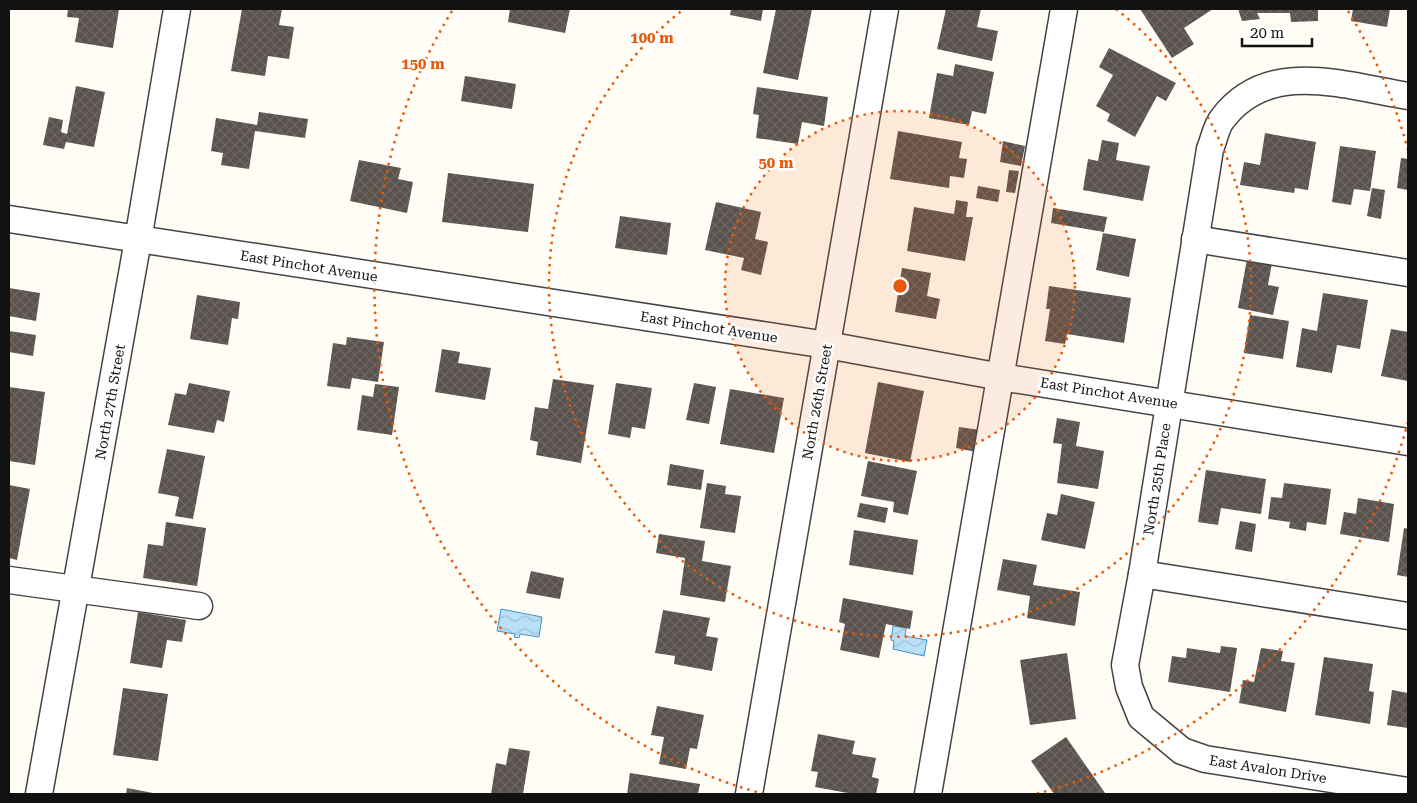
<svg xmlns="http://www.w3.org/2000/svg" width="1417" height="803" viewBox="0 0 1417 803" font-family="'Roboto Serif',serif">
<defs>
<pattern id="water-waves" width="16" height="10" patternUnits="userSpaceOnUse" patternTransform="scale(1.25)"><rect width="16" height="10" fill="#b9e0f7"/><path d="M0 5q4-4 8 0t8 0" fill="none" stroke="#9ebfd3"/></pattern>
<pattern id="building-cross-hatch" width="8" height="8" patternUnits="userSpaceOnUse" patternTransform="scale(1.25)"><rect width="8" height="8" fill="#5a524d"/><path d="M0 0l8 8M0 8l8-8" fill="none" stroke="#6d6662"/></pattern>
</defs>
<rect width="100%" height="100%" fill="#fffdf5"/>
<g fill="url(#water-waves)" stroke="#3f96cf">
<path d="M501 609 542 617 539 637 520 634 519 638 514 637 515 634 497 631Z"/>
<path d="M893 626 906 628 905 636 927 640 924 656 893 649 894 641 891 640Z"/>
</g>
<g fill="url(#building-cross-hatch)">
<path d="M68 9H119L113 48 75 42 79 18 67 17Z"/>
<path d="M242 9H282L279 25 294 27 289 59 268 56 265 76 231 71Z"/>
<path d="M510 9H570L565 33 508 22Z"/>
<path d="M731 9H763L761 21 730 15Z"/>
<path d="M776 9H812L798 80 763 73Z"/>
<path d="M946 9H981L977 27 998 31 992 61 937 49Z"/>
<path d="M1140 9H1213L1184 28 1194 44 1172 58Z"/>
<path d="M1238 9H1318V21L1291 22 1290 13H1257L1260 19 1242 21Z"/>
<path d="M1353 9H1390L1387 27 1351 21Z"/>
<path d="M1109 48 1176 83 1166 101 1157 96 1135 137 1107 121 1110 114 1096 106 1113 75 1099 67Z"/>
<path d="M955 64 994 72 986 114 972 111 969 125 929 118 937 73 953 76Z"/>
<path d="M465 76 516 84 512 109 461 101Z"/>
<path d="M76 86 105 92 94 147 66 142 64 149 43 145 49 117 63 120 61 132 67 134Z"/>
<path d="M757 87 828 97 824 126 802 122 798 144 756 138 759 115 753 114Z"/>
<path d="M259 112 308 119 305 138 255 131 249 169 221 165 223 153 211 151 216 118 257 125Z"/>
<path d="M898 131 962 142 959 158 967 159 964 178 950 176 949 188 890 179Z"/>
<path d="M1265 133 1316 142 1308 190 1295 188 1294 193 1240 185 1244 162 1260 165Z"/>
<path d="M1102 140 1119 143 1116 160 1150 166 1143 201 1083 190 1088 159 1098 161Z"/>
<path d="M1003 141 1025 146 1021 166 1000 162Z"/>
<path d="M1340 146 1376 151 1370 191 1354 189 1351 205 1332 202Z"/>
<path d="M1401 158 1408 159V190L1397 188Z"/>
<path d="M359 160 401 168 398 179 413 182 407 213 350 201Z"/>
<path d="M1009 170 1019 171 1015 193 1006 192Z"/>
<path d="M448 173 534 184 528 232 442 222Z"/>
<path d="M978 186 1000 190 998 202 976 198Z"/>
<path d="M1372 188 1385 190 1381 219 1367 216Z"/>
<path d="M956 200 968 202 966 217H973L965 261 907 251 914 207 954 214Z"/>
<path d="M716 202 761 212 755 239 768 242 761 275 741 270 744 258 705 250Z"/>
<path d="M1053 208 1107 217 1104 232 1051 223Z"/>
<path d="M620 216 671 223 667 255 615 248Z"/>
<path d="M1103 233 1136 239 1129 277 1096 270Z"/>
<path d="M1247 259 1272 263 1268 285 1279 287 1273 315 1238 308Z"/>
<path d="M902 268 931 273 927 296 940 299 936 319 895 312Z"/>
<path d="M1049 286 1131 298 1124 343 1067 334 1065 344 1045 341 1050 309H1046Z"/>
<path d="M9 288 40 293 36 321 9 316Z"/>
<path d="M1323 293 1368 300 1360 349 1337 345 1332 373 1296 367 1302 328 1317 331Z"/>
<path d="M197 295 240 302 238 319 232 318 228 345 190 339Z"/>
<path d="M1250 315 1289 321 1283 359 1244 353Z"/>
<path d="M1391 329 1408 332V381L1381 376Z"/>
<path d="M9 331 36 335 33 356 9 352Z"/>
<path d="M347 337 384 342 378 382 352 378 350 389 327 386 333 343 346 345Z"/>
<path d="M442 349 460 352 458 363 491 368 485 400 435 392Z"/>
<path d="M553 379 594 385 581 463 536 455 538 442 530 440 535 407 548 409Z"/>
<path d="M878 382 924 391 910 462 865 453Z"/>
<path d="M189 383 230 391 224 422 217 420 214 433 168 425 175 393 186 395Z"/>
<path d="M616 383 652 388 645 429 632 427 630 438 608 434Z"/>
<path d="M694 383 716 387 709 424 686 420Z"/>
<path d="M375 384 399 387 392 435 357 430 362 395 373 397Z"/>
<path d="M9 387 45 392 35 465 9 461Z"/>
<path d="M730 389 784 398 774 453 720 444Z"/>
<path d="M1057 418 1080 422 1076 446 1104 451 1098 489 1057 483 1062 444 1053 443Z"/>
<path d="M959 427 980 430 976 452 956 448Z"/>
<path d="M167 449 205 456 193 519 175 516 179 497 158 493Z"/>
<path d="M868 461 917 471 908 515 893 512 894 502 861 496Z"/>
<path d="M670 464 704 470 701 490 667 485Z"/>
<path d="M1206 470 1266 479 1261 514 1221 508 1218 525 1198 522Z"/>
<path d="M707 483 726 486 725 494 741 496 735 533 700 528Z"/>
<path d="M1284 483 1331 489 1326 525 1307 522 1306 531 1289 528 1290 522 1268 519 1271 497 1282 498Z"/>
<path d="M9 485 30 489 17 560 9 558Z"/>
<path d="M1061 494 1095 502 1085 549 1041 540 1047 513 1057 515Z"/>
<path d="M1358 498 1394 504 1389 542 1340 534 1344 512 1356 514Z"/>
<path d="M860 503 888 508 885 523 857 517Z"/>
<path d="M1240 521 1256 524 1252 552 1235 549Z"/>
<path d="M166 522 206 528 197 586 143 578 148 544 163 546Z"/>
<path d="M1404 528 1408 529V577L1397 575Z"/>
<path d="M854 530 918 540 913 575 849 565Z"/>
<path d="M659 534 705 541 702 561 731 566 725 602 680 595 685 558 656 553Z"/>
<path d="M1003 559 1037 565 1033 585 1080 592 1075 626 1027 618 1030 596 997 590Z"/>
<path d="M531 571 564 578 560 599 526 593Z"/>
<path d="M843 598 913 611 910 629 886 624 879 658 840 650 845 624 839 622Z"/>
<path d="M663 610 710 618 706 636 718 638 712 671 674 664 675 656 655 653Z"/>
<path d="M138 612 186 620 182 642 167 640 162 668 130 663Z"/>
<path d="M1221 646 1237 648 1230 692 1168 682 1172 656 1186 658 1187 648 1220 653Z"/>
<path d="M1261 648 1283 651 1281 661 1295 663 1286 712 1239 703 1243 680 1254 682Z"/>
<path d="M1067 653 1076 719 1030 725 1020 660Z"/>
<path d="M1324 657 1373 664 1369 691 1374 692 1370 724 1315 715Z"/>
<path d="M123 688 168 694 158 761 113 755Z"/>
<path d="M1392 690 1408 693V728L1387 725Z"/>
<path d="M657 706 704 715 697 749 690 748 686 769 659 764 664 737 651 735Z"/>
<path d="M818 734 855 741 852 754 876 758 872 777 879 779 876 794H853L815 787 818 772 811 771Z"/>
<path d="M1066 737 1105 793 1103 794H1054L1031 761Z"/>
<path d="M509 748 530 751 523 794H491L496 763 506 765Z"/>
<path d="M630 773 700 784 698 794H627Z"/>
<path d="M127 788 153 793V794H126Z"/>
</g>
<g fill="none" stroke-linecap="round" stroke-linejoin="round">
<g stroke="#444" stroke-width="29">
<g id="minor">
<path d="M1408 96C1345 86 1269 58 1223 118 1216 126 1214 140 1210 149L1142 574 1125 665 1129 687 1141 717 1182 751 1205 759 1408 791"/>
<path d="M9 219 827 345 1001 377 1408 442"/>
<path d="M1195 239 1408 273"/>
<path d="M1142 574 1408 616"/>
<path d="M9 580 199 606"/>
<path d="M39 794 138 240 177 9"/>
<path d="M749 794 885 9"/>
<path d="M928 794 1064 9"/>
</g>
</g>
<use href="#minor" stroke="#fff" stroke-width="26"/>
</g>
<circle cx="900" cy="286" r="175" fill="#e8590c" fill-opacity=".12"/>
<g fill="none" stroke="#e8590c" stroke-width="2.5" stroke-dasharray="2.5 5">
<circle cx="900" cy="286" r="175"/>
<path d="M1116 9A351 351 0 1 1 684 9"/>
<path d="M1408 422A526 526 0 0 1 1036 794M764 794A526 526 0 0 1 452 11M1348 11A526 526 0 0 1 1408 150"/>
</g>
<g text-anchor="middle" stroke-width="5" stroke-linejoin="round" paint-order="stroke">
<g font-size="14" fill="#111" stroke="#fff">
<text transform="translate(309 266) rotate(9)" y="5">East Pinchot Avenue</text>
<text transform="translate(709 327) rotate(9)" y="5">East Pinchot Avenue</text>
<text transform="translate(1109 393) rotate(9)" y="5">East Pinchot Avenue</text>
<text transform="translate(110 402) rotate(-80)" y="5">North 27th Street</text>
<text transform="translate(817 402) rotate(-80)" y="5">North 26th Street</text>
<text transform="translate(1157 479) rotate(-81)" y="5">North 25th Place</text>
<text transform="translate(1268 769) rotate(9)" y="5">East Avalon Drive</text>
</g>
</g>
<circle cx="900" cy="286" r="8" fill="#e8590c" stroke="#fff" stroke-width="2.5"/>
<g font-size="15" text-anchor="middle" font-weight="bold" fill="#e8590c" stroke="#fff" stroke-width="5" stroke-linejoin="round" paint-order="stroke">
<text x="652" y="43">100 m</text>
<text x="423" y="69">150 m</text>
<text x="776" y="168">50 m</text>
</g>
<rect width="1417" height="803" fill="none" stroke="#111111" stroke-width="20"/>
<path d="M1242 38v8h70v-8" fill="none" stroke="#111111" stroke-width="2.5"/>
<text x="1250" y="38" font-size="15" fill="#111111" stroke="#ffffff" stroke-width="4" paint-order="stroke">20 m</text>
</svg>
